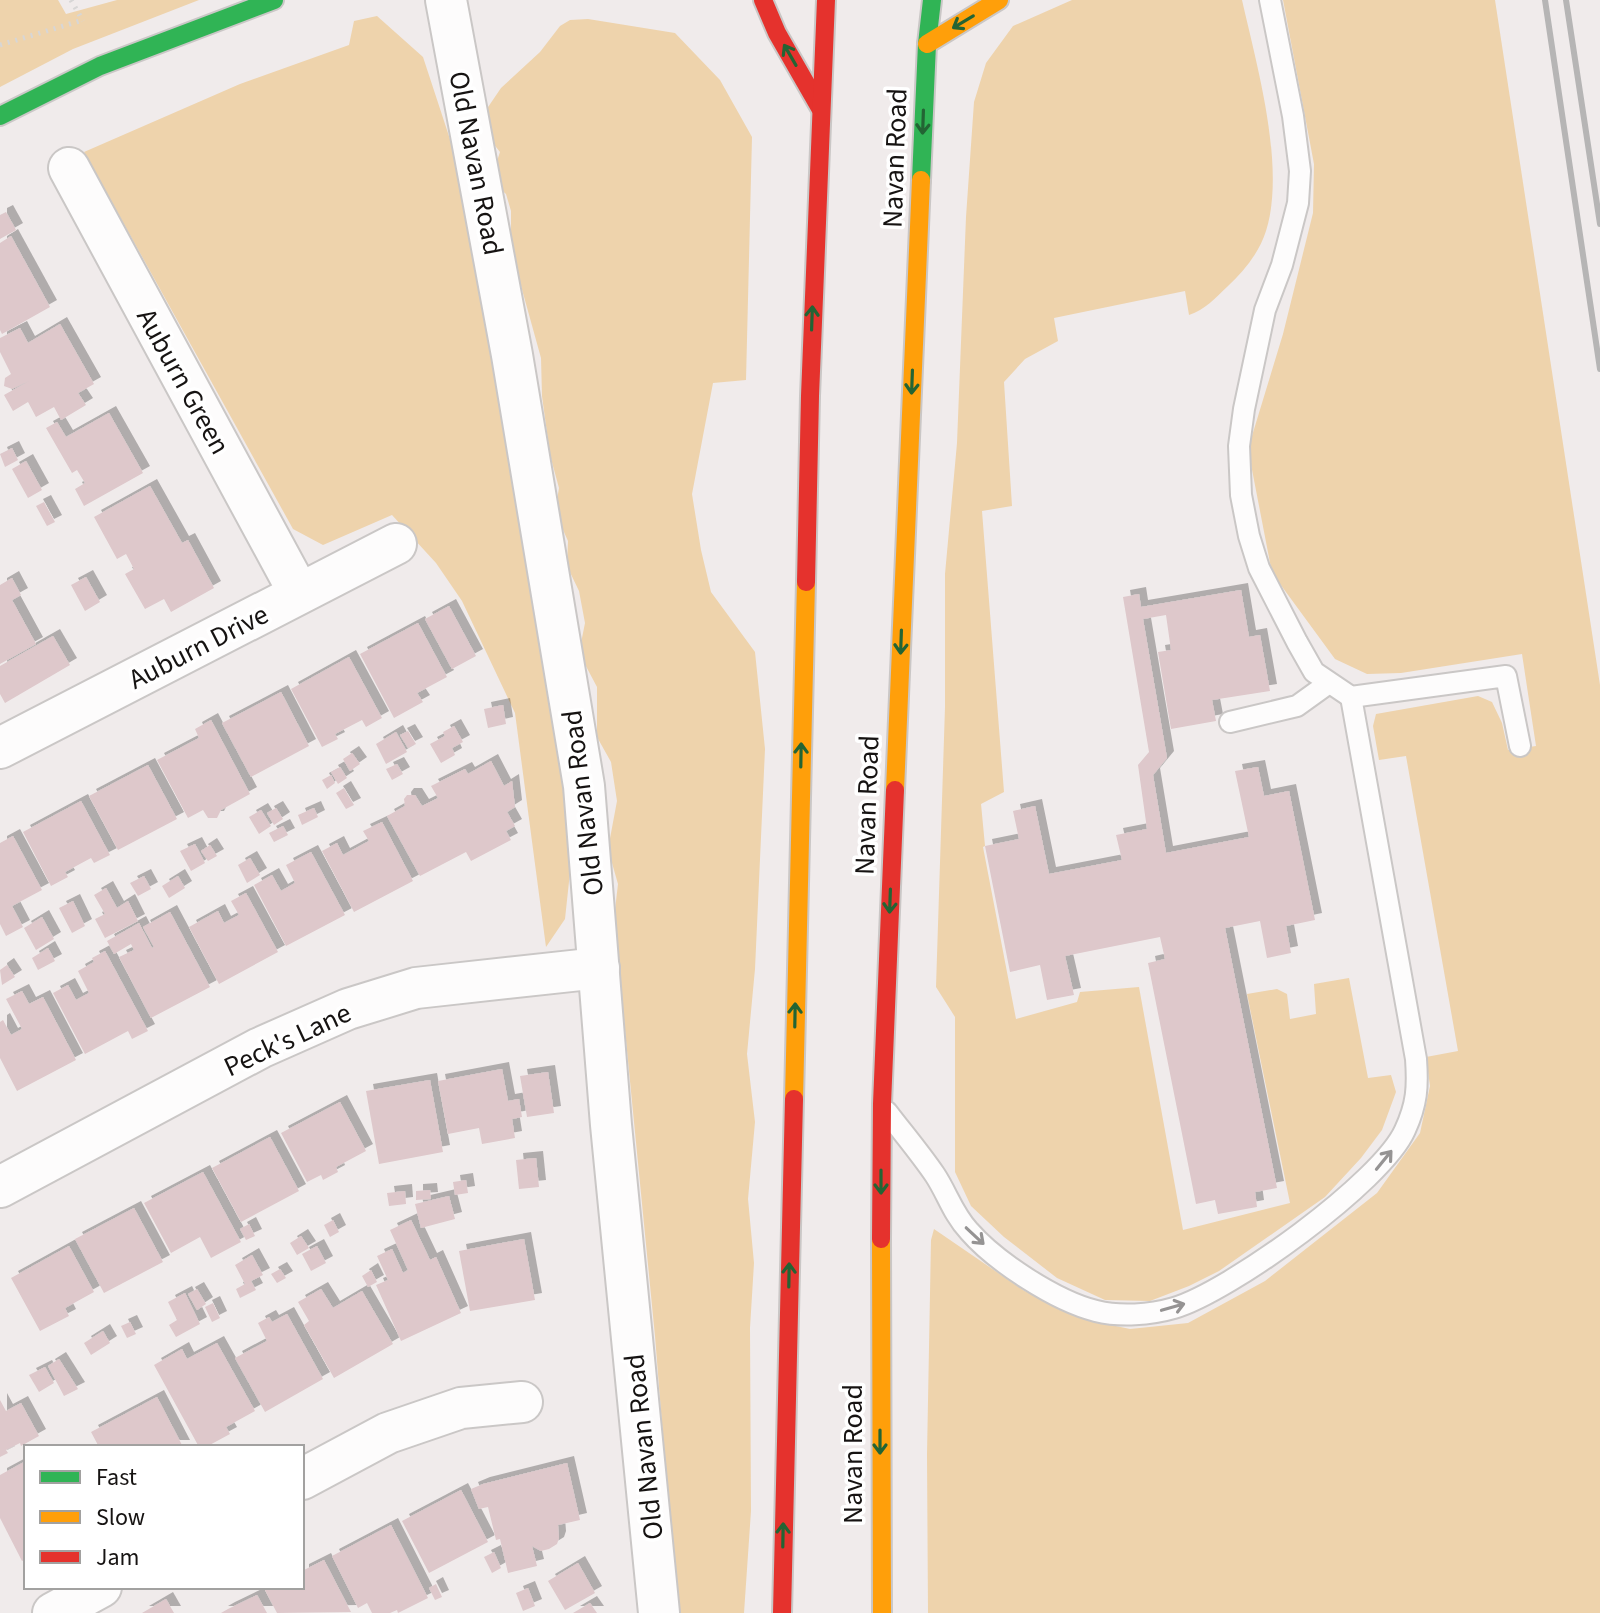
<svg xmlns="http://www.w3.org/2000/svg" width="1600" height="1613" viewBox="0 0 1600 1613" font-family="'Source Sans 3',sans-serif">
<defs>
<filter id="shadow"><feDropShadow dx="7" dy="-7" stdDeviation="0" flood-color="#0004"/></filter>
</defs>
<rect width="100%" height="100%" fill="#f0ebeb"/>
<g fill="#eed3ac">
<path d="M0 0H58L66 14 117 0H199L73 49 0 87Z"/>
<path d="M1072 0H1242C1257 66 1286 167 1266 231 1259 253 1244 271 1228 286 1215 298 1205 310 1189 315L1185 291 1054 318 1058 341 1025 359 1004 382 1012 506 982 511 1004 792 981 804 985 846 983 847 1016 1019 1077 1002 1080 992 1139 987 1183 1230 1290 1203 1247 994 1277 989 1287 994 1290 1019 1316 1014 1314 984 1349 978 1368 1078 1391 1075 1396 1092 1382 1130 1361 1158 1325 1197 1219 1271 1189 1286 1150 1301 1105 1300 1057 1278 1004 1237 971 1206 955 1172V1017L936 987 945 707V574L957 443 966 217 974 102 986 63 1013 26Z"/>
<path d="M1283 0H1495L1600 685V1613H928L927 1455 931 1240 934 1229 1023 1290 1058 1308 1092 1321 1130 1329 1188 1323 1265 1281 1377 1193 1420 1133 1430 1086 1426 1057 1458 1051 1406 756 1379 760 1373 726 1376 714 1478 696 1492 702 1502 723 1508 750 1536 746 1522 654 1401 673 1367 674 1335 659 1272 573 1248 449 1283 334 1313 213 1314 164Z"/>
<path d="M377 16 423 57 467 191 566 792 571 863 565 919 546 947 515 713 462 601 436 563 392 515 323 545 293 529 84 152 240 84 349 45 354 21Z"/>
<path d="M588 19 675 33 720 80 752 137 746 380 713 383 692 494 701 550 711 592 755 652 765 749 755 969 747 1054 755 1122 748 1199 754 1263 750 1328 751 1511 744 1613H677L655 1336 614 918 618 884 608 849 617 801 611 762 597 737V687L579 653 585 623 579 591 567 566 568 541 555 512 559 488 550 455 542 396 541 358 518 275 511 237V211L506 194 496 185 495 167 500 152 488 137 484 113 501 88 540 52 560 26 570 20Z"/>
</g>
<g fill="#dec8cb" filter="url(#shadow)">
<path d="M6 212 16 230 0 239V215Z"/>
<path d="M11 236 50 307 2 334 0 330V243Z"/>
<path d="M60 324 94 384 78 393 86 405 61 420 54 407 36 417 28 402 13 411 4 395 29 381 12 389 4 386 5 378 11 374 0 352V338L20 328 28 343Z"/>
<path d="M109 413 143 473 84 506 75 489 85 483 77 470 72 473 46 428 57 422 66 437Z"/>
<path d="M12 448 18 460 5 467 0 454Z"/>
<path d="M26 461 42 490 28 498 12 469Z"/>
<path d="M150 486 182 543 188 540 214 588 171 612 164 599 145 609 125 574 134 569 126 554 117 559 94 517Z"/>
<path d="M44 502 55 522 47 526 36 506Z"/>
<path d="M86 577 100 602 85 611 71 585Z"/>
<path d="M12 578 21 595 12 600 36 644 0 664V585Z"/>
<path d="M1241 590 1249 637 1260 635 1270 691 1212 700 1216 721 1171 729 1158 652 1171 650 1166 615 1143 619 1167 758 1153 775 1166 853 1249 837 1235 771 1258 767 1264 796 1289 791 1315 920 1286 926 1291 953 1267 958 1260 921 1225 928 1277 1188 1255 1192 1257 1207 1218 1214 1215 1200 1196 1204 1148 963 1165 959 1160 937 1065 956 1074 995 1047 1000 1040 965 1010 972 985 846 1019 839 1013 811 1035 806 1049 874 1122 860 1116 835 1147 829 1138 765 1149 752 1123 597 1139 594 1141 607Z"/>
<path d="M449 606 476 656 452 669 425 619Z"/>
<path d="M418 623 447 677 417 693 423 702 394 718 360 654Z"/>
<path d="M53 636 70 665 5 703 0 694V666Z"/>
<path d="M349 657 382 718 366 727 362 720 335 734 338 739 322 747 291 689Z"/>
<path d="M281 692 309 746 251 777 222 723Z"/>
<path d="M503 705 506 724 488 728 484 709Z"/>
<path d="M211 720 250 794 221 810 217 818H208L203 810 188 818 157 760 199 738 195 729Z"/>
<path d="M454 726 463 742 452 748 455 755 441 763 430 744 445 736 443 732Z"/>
<path d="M408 731 416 744 408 748 400 735Z"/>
<path d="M396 732 407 752 386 764 376 744Z"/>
<path d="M352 753 360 764 350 771 343 759Z"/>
<path d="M491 761 504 786 512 781 515 807 507 812 515 826 506 831 511 840 471 861 466 852 420 876 387 816 405 806 404 799 407 795H415L422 806 438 798 431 786 465 769 468 774Z"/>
<path d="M397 764 403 774 392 780 386 769Z"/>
<path d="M148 765 177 819 118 850 89 796Z"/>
<path d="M340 767 347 778 338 784 331 772Z"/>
<path d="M331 775 335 783 327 789 322 780Z"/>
<path d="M344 788 354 805 346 809 336 793Z"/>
<path d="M81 801 110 855 94 863 91 858 65 872 68 877 51 886 23 832Z"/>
<path d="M276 808 283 819 274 825 267 813Z"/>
<path d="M314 808 318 817 302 825 298 815Z"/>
<path d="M261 810 271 826 259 834 249 817Z"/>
<path d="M382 822 413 881 354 912 322 851 337 843 343 855 369 841 363 831Z"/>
<path d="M283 826 288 835 274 842 269 833Z"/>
<path d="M13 836 42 890 12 906 23 927 6 936 0 924V843Z"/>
<path d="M195 844 205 863 191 871 180 851Z"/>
<path d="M210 845 217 856 208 861 201 851Z"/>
<path d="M311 852 345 915 286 946 254 885 272 875 281 891 295 883 286 865Z"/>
<path d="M250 858 260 875 247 883 238 865Z"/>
<path d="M144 876 151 889 138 896 130 883Z"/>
<path d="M178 876 185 888 169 898 162 886Z"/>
<path d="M106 888 117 908 128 901 138 921 105 938 95 919 105 914 94 895Z"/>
<path d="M246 893 278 952 219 984 189 927 218 911 224 923 239 915 231 901Z"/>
<path d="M73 901 85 926 72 933 59 908Z"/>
<path d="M170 912 210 987 151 1018 119 957 134 950 131 944 114 954 107 941 139 923 152 948 154 947 143 927Z"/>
<path d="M42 917 54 939 36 950 24 928Z"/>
<path d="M48 948 55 961 38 970 32 958Z"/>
<path d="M105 951 148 1031 132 1039 128 1031 85 1054 53 993 68 985 76 1000 89 993 78 971 94 962 92 958Z"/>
<path d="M7 965 15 977 2 985 0 970Z"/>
<path d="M22 991 29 1004 43 997 76 1060 17 1091 0 1058V1022L3 1020 11 1035 22 1029 6 999Z"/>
<path d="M502 1069 508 1101 519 1099 522 1117 512 1119 515 1138 482 1144 479 1128 448 1134 438 1081Z"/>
<path d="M548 1072 554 1113 527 1117 520 1076Z"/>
<path d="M430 1080 443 1152 379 1164 366 1091Z"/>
<path d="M340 1102 366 1151 336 1167 338 1172 323 1180 321 1175 307 1182 281 1133Z"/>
<path d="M270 1137 299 1191 241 1222 212 1168Z"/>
<path d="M536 1158 539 1187 519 1189 516 1160Z"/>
<path d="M203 1172 241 1242 211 1258 200 1237 171 1253 144 1203Z"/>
<path d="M466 1180 468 1193 455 1195 453 1182Z"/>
<path d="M430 1190 431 1199 416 1200V1191Z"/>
<path d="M405 1191 406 1204 389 1206 387 1193Z"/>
<path d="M449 1196 455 1219 421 1228 415 1204Z"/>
<path d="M134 1208 163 1262 104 1293 75 1239Z"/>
<path d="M333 1220 339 1232 330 1237 324 1225Z"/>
<path d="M411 1220 430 1260 436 1257 461 1313 401 1341 376 1285 388 1280 377 1256 392 1249 403 1273 408 1270 390 1230Z"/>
<path d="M249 1224 255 1236 246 1240 240 1229Z"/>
<path d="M301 1236 309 1248 297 1255 290 1243Z"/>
<path d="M524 1239 535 1300 470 1311 459 1251Z"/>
<path d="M69 1246 94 1292 65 1308 69 1316 40 1331 11 1278Z"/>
<path d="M317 1246 326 1263 311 1271 302 1254Z"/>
<path d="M252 1255 263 1275 251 1281 256 1290 240 1298 236 1289 245 1284 235 1265Z"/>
<path d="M280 1269 286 1278 277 1283 271 1274Z"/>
<path d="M371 1270 377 1282 368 1287 362 1276Z"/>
<path d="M197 1289 206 1304 197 1310 188 1294Z"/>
<path d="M321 1289 333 1308 362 1291 393 1344 334 1378 304 1325 309 1321 298 1302Z"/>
<path d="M185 1293 200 1324 176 1337 169 1325 177 1320 168 1302Z"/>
<path d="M213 1303 220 1318 212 1322 205 1307Z"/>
<path d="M287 1314 323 1379 265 1412 235 1358 267 1341 258 1323 269 1317 272 1322Z"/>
<path d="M130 1322 136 1334 127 1338 121 1326Z"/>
<path d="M103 1331 110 1343 91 1355 84 1343Z"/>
<path d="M217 1343 255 1411 226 1427 230 1434 206 1447H199L154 1365 182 1349 187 1359Z"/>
<path d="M59 1359 78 1389 64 1396 48 1366Z"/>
<path d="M45 1367 54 1383 39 1392 29 1375Z"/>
<path d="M157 1397 183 1447H99L91 1432Z"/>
<path d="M0 1400 6 1411 21 1403 39 1436 21 1446 20 1443 6 1450 8 1453 0 1457Z"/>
<path d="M26 1461V1559L22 1561 0 1518V1475Z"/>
<path d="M567 1463 580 1520 558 1525 559 1538 557 1544 549 1549 541 1551 532 1546 537 1566 508 1573 500 1539 496 1540 488 1507 479 1509 471 1489 483 1484Z"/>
<path d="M461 1490 488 1542 429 1573 402 1521Z"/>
<path d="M391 1525 428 1598 398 1613 397 1610 390 1613H372L367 1603 358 1608 332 1556Z"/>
<path d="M494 1552 501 1568 492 1573 484 1557Z"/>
<path d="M324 1560 351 1612 277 1613 265 1590 270 1587H302V1571Z"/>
<path d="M578 1563 595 1593 565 1610 548 1581Z"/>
<path d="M436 1584 442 1597 435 1600 429 1588Z"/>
<path d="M528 1588 535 1606 523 1611 516 1593Z"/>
<path d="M257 1595 267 1613H221L228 1609Z"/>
<path d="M166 1599 174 1613H142Z"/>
<path d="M590 1603 597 1613H573Z"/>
</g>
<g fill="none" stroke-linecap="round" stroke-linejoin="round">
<g stroke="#cac7c6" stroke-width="24">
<g id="lane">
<path d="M1270 0 1293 116 1300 171 1298 203 1282 265 1265 310 1244 409 1239 446 1241 495 1249 536 1259 568 1297 642 1314 672 1351 697 1506 676 1520 746"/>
<path d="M1230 722 1297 706 1329 683"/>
<path d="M887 1112C903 1133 920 1153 935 1175 947 1193 953 1214 969 1231 996 1262 1056 1301 1096 1311 1120 1317 1150 1315 1174 1308 1229 1292 1382 1182 1405 1130 1417 1104 1418 1087 1416 1059L1351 697"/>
</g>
</g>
<g stroke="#cac7c6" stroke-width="44">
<g id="street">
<path d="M446 0 512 355 584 786 611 1125 659 1613"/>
<path d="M69 168 299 593"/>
<path d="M0 748 396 544"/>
<path d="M0 1187 260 1048 348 1009 416 988 599 968"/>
<path d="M302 1479 388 1433 461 1408 522 1402"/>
<path d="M53 1613 101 1587"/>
</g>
</g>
<g stroke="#cac7c6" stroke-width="22">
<g id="fast">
<path d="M0 116 100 66 274 0"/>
<path d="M921 180 927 44 932 0"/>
</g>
</g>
<g stroke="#cac7c6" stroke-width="22">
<g id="slow">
<path d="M927 44 999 0"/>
<path d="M895 790 921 180"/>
<path d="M794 1099 806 582"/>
<path d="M881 1239 882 1613"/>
</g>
</g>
<g stroke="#cac7c6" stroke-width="22">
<g id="jam">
<path d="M763 0 777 33 820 108"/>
<path d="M806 582 810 396 826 0"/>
<path d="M881 1239 882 1104 895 790"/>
<path d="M782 1613 794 1099"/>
</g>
</g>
<g stroke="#d7d6d6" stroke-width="5" stroke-dasharray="2 6" stroke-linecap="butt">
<path d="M71 0 83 21"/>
<path d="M0 45 83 20"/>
</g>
<use href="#lane" stroke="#fdfcfc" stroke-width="20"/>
<use href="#street" stroke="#fdfcfc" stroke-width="40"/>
<use href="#fast" stroke="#30b455" stroke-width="18"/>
<use href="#slow" stroke="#ff9f0a" stroke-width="18"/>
<use href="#jam" stroke="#e5322d" stroke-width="18"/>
<g stroke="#b6b5b5" stroke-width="6">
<path d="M1545 0 1600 369"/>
<path d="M1566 0 1600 224"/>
</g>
</g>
<defs><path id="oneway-shaft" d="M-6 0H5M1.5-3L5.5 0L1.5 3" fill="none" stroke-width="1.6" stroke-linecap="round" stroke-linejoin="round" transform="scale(2)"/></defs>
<g stroke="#236434">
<use href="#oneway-shaft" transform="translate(963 22) rotate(149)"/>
<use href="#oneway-shaft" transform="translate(790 55) rotate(-120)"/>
<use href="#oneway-shaft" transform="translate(923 122) rotate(92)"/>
<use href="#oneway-shaft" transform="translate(812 318) rotate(-88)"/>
<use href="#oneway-shaft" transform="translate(912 382) rotate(92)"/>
<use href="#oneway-shaft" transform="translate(901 642) rotate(92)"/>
<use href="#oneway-shaft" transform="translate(801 755) rotate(-89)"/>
<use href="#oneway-shaft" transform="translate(890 901) rotate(92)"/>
<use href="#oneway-shaft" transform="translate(795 1015) rotate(-89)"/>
<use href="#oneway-shaft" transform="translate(881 1182) rotate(90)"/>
<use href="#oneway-shaft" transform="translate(789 1275) rotate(-89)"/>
<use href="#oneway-shaft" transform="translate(880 1442) rotate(90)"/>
<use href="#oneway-shaft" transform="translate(783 1535) rotate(-89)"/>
</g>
<g stroke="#959393">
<use href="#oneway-shaft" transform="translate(1384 1160) rotate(-51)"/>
<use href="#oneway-shaft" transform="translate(975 1236) rotate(43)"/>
<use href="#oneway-shaft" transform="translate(1173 1307) rotate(-16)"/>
</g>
<g text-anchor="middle" stroke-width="7" stroke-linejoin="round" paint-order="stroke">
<g font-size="28" fill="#161312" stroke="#fff">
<text transform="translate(894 158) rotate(-88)" y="10">Navan Road</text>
<text transform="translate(477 163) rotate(79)" y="10">Old Navan Road</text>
<text transform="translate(184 381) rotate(61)" y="10">Auburn Green</text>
<text transform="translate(198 646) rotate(-27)" y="10">Auburn Drive</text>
<text transform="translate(582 803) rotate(-97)" y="10">Old Navan Road</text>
<text transform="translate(866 805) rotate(-88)" y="10">Navan Road</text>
<text transform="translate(287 1039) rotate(-25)" y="10">Peck's Lane</text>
<text transform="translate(643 1447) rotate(-96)" y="10">Old Navan Road</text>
<text transform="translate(852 1454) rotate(-90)" y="10">Navan Road</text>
</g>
</g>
<rect x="24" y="1445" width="280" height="144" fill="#ffffff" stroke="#a2a1a0" stroke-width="2"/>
<rect x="40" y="1471" width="40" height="12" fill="#30b455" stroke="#a2a1a0" stroke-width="2"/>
<text x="96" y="1485" font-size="24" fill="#161312">Fast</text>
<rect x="40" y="1511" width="40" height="12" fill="#ff9f0a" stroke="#a2a1a0" stroke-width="2"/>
<text x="96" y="1525" font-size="24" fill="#161312">Slow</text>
<rect x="40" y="1551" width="40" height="12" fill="#e5322d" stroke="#a2a1a0" stroke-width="2"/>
<text x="96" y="1565" font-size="24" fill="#161312">Jam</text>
</svg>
